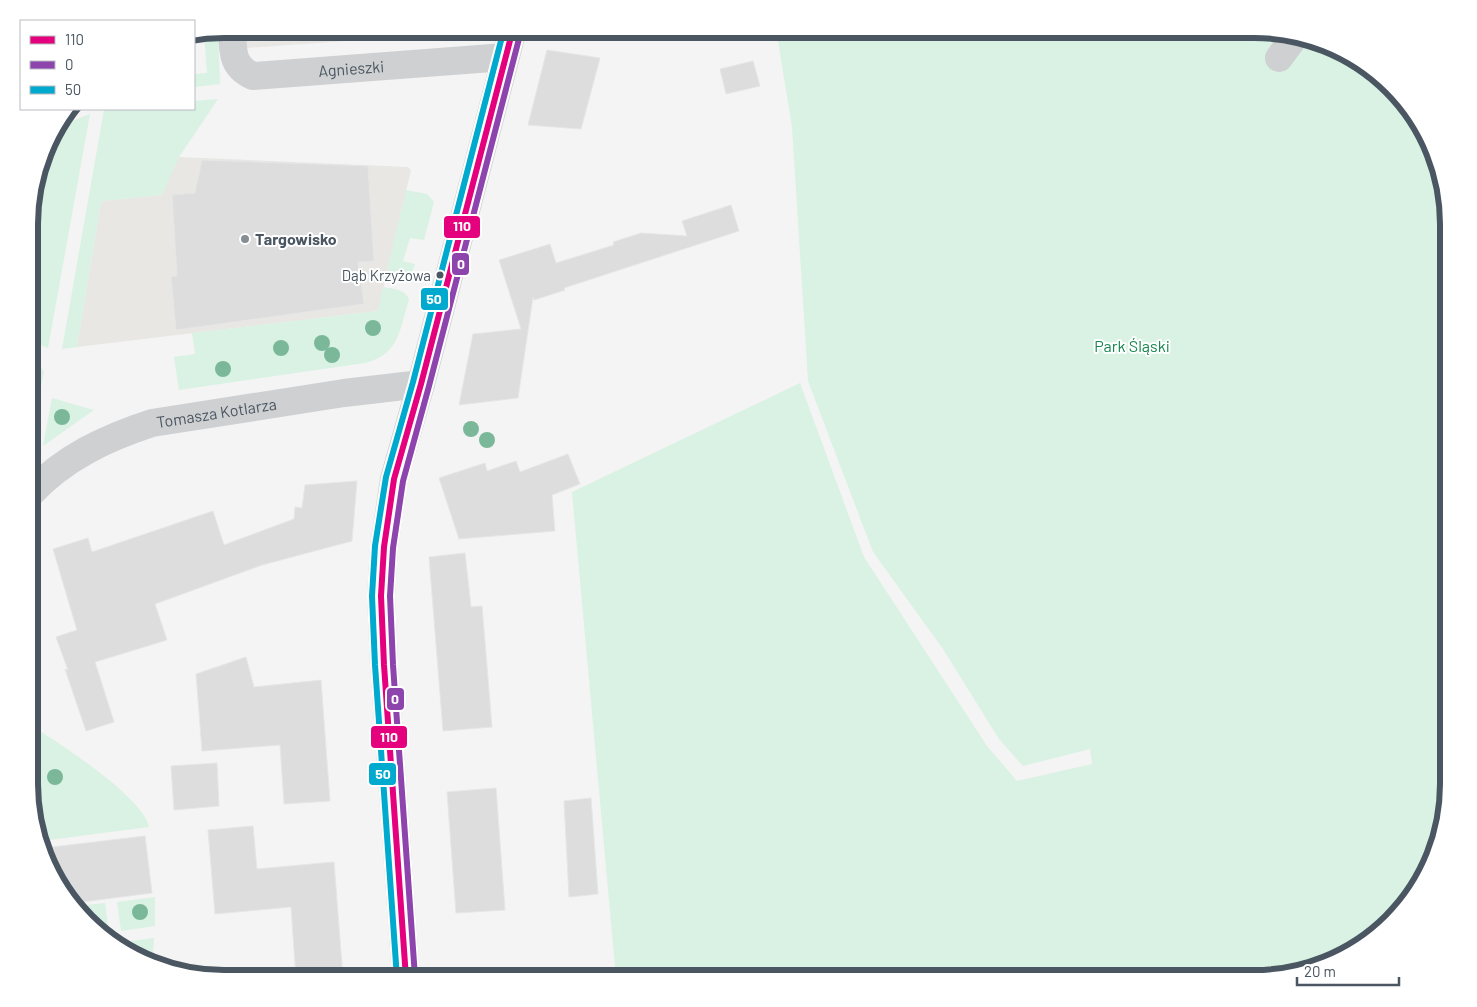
<svg xmlns="http://www.w3.org/2000/svg" width="1477" height="1007" viewBox="0 0 1477 1007" font-family="Barlow,sans-serif">
<rect width="100%" height="100%" fill="#f4f4f4"/>
<g fill="#e8e7e3">
<path d="M242 29H475L474 32 246 48Z"/>
<path d="M179 157 408 167 411 170 378 311 77 347 101 201 161 195Z"/>
<path d="M30 626 39 654 30 673Z"/>
</g>
<g fill="#d9f2e3">
<path d="M776 29H1266L1316 39 1372 69 1428 137 1448 211V796L1438 846 1408 902 1340 958 1253 978H616L572 492 800 383 864 557 987 746 1017 781 1092 764 1090 749 1023 766 999 739 943 649 873 552 808 381 792 127Z"/>
<path d="M218 31 220 84 194 87V74L207 73 204 33Z"/>
<path d="M218 99 179 157 162 195 101 201 77 347 62 349 104 110 194 109V101Z"/>
<path d="M90 114 48 348 30 341V199L49 137 57 127Z"/>
<path d="M406 190 427 194 434 202 424 240 410 238 403 261 415 264 410 278 404 280 386 276Z"/>
<path d="M383 287C393 289 406 289 409 300 399 330 400 354 365 363L179 390 174 357 195 354 192 333 378 311Z"/>
<path d="M30 356 36 360 44 372 30 440Z"/>
<path d="M52 398 94 410 43 446Z"/>
<path d="M30 725C58 742 143 797 149 827L41 841 30 808Z"/>
<path d="M155 897V926L121 931 117 902Z"/>
<path d="M105 903 109 933 102 934 77 906Z"/>
<path d="M154 938 152 963 115 943Z"/>
</g>
<g fill="#ddddde" stroke="#e5e6e7">
<path d="M547 50 600 58 581 129 528 125Z"/>
<path d="M753 61 760 86 726 94 720 69Z"/>
<path d="M202 160 368 166 374 261 358 262 364 304 176 330 171 277 177 276 172 195 195 193Z"/>
<path d="M731 205 739 231 564 288 565 290 534 300 533 297 518 398 459 405 473 334 521 329 499 260 550 244 556 263 614 245 613 242 641 233 687 236 682 221Z"/>
<path d="M568 454 580 484 552 495 555 531 459 539 439 478 485 463 487 471 516 461 520 472Z"/>
<path d="M357 481 352 541 262 565 155 604 167 640 95 662 114 722 86 731 65 669 68 670 56 637 77 630 53 549 88 538 92 552 213 511 224 545 294 519 295 507 302 508 305 485Z"/>
<path d="M465 553 471 607 482 606 492 727 443 731 429 557Z"/>
<path d="M246 657 254 687 321 680 330 801 284 804 280 745 202 751 196 674Z"/>
<path d="M217 763 219 806 174 810 171 766Z"/>
<path d="M496 788 505 910 456 913 447 792Z"/>
<path d="M591 798 598 894 569 897 564 801Z"/>
<path d="M253 826 257 869 334 862 343 978H296L291 907 215 914 208 830Z"/>
<path d="M145 836 152 893 74 903 55 881 44 848Z"/>
</g>
<g fill="none" stroke-linecap="round" stroke-linejoin="round">
<g stroke="#ced0d2" stroke-width="28">
<path id="s1" d="M232 29C233 50 231 66 253 76L505 57"/>
<path d="M1279 58 1296 35"/>
<path id="s2" d="M30 494C63 458 106 438 152 423L344 393 421 384"/>
<path d="M406 978 384 665 381 596 384 547 394 479 421 384 513 29"/>
</g>
<g stroke="#fff" stroke-width="10">
<path id="bus-1" d="M406 978 384 665 381 596 384 547 394 479 421 384 513 29"/>
</g>
<g stroke="#fff" stroke-width="10">
<path id="bus-2" d="M415 977 393 665 390 596 393 548 403 481 429 386 521 31"/>
</g>
<g stroke="#fff" stroke-width="10">
<path id="bus-3" d="M397 978 375 665 372 596 375 546 386 477 413 382 504 29"/>
</g>
<use href="#bus-1" stroke="#e5007d" stroke-width="6"/>
<use href="#bus-2" stroke="#8e44ad" stroke-width="6"/>
<use href="#bus-3" stroke="#00a9ce" stroke-width="6"/>
</g>
<g fill="#7ab899">
<circle cx="373" cy="328" r="8"/>
<circle cx="322" cy="343" r="8"/>
<circle cx="281" cy="348" r="8"/>
<circle cx="332" cy="355" r="8"/>
<circle cx="223" cy="369" r="8"/>
<circle cx="62" cy="417" r="8"/>
<circle cx="471" cy="429" r="8"/>
<circle cx="487" cy="440" r="8"/>
<circle cx="55" cy="777" r="8"/>
<circle cx="140" cy="912" r="8"/>
</g>
<circle fill="#868d94" stroke="#fff" stroke-width="2" cx="245" cy="239" r="5"/>
<circle fill="#4a5661" stroke="#fff" stroke-width="2" cx="440" cy="275" r="4.5"/>
<g text-anchor="middle" stroke-width="4" stroke-linejoin="round" paint-order="stroke">
<g font-size="15" fill="#4a5661" stroke="#fff" text-anchor="end">
<text x="431" y="281">Dąb Krzyżowa</text>
</g>
<g font-size="16" fill="#4a5661" stroke="#fff">
<text dy="6" stroke="none"><textPath href="#s1" startOffset="154">Agnieszki</textPath></text>
<text dy="6" stroke="none"><textPath href="#s2" startOffset="208">Tomasza Kotlarza</textPath></text>
</g>
<g font-size="16" font-weight="bold" fill="#4a5661" stroke="#fff" text-anchor="start">
<text x="255" y="245">Targowisko</text>
</g>
<g font-size="16" fill="#17864f" stroke="#fff">
<text x="1132" y="352">Park Śląski</text>
</g>
</g>
<path d="M0 0H1477V1007H0ZM224 38H1254A186 186 0 0 1 1440 224V784A186 186 0 0 1 1254 970H224A186 186 0 0 1 38 784V224A186 186 0 0 1 224 38Z" fill="#fff" fill-rule="evenodd"/>
<path fill="none" stroke="#4a5661" stroke-width="6" d="M224 38H1254A186 186 0 0 1 1440 224V784A186 186 0 0 1 1254 970H224A186 186 0 0 1 38 784V224A186 186 0 0 1 224 38Z"/>
<g stroke="#fff" stroke-width="2">
<rect x="443" y="215" width="38" height="24" rx="5" fill="#e5007d"/>
<rect x="451" y="252" width="19" height="24" rx="5" fill="#8e44ad"/>
<rect x="420" y="287" width="29" height="24" rx="5" fill="#00a9ce"/>
<rect x="386" y="687" width="19" height="24" rx="5" fill="#8e44ad"/>
<rect x="370" y="725" width="38" height="24" rx="5" fill="#e5007d"/>
<rect x="368" y="762" width="29" height="24" rx="5" fill="#00a9ce"/>
</g>
<g font-size="14" text-anchor="middle" font-weight="bold" fill="#fff">
<text x="462" y="231">110</text>
<text x="461" y="269">0</text>
<text x="434" y="304">50</text>
<text x="395" y="704">0</text>
<text x="389" y="742">110</text>
<text x="383" y="779">50</text>
</g>
<rect x="20" y="20" width="175" height="90" fill="#ffffff" stroke="#b7bbc0"/>
<rect x="30" y="36" width="25" height="8" fill="#e5007d" stroke="#b7bbc0"/>
<text x="65" y="45" font-size="15" fill="#4a5661">110</text>
<rect x="30" y="61" width="25" height="8" fill="#8e44ad" stroke="#b7bbc0"/>
<text x="65" y="70" font-size="15" fill="#4a5661">0</text>
<rect x="30" y="86" width="25" height="8" fill="#00a9ce" stroke="#b7bbc0"/>
<text x="65" y="95" font-size="15" fill="#4a5661">50</text>
<path d="M1297 977v8h102v-8" fill="none" stroke="#4a5661" stroke-width="2.5"/>
<text x="1304" y="977" font-size="15" fill="#4a5661" stroke="#ffffff" stroke-width="4" paint-order="stroke">20 m</text>
</svg>
